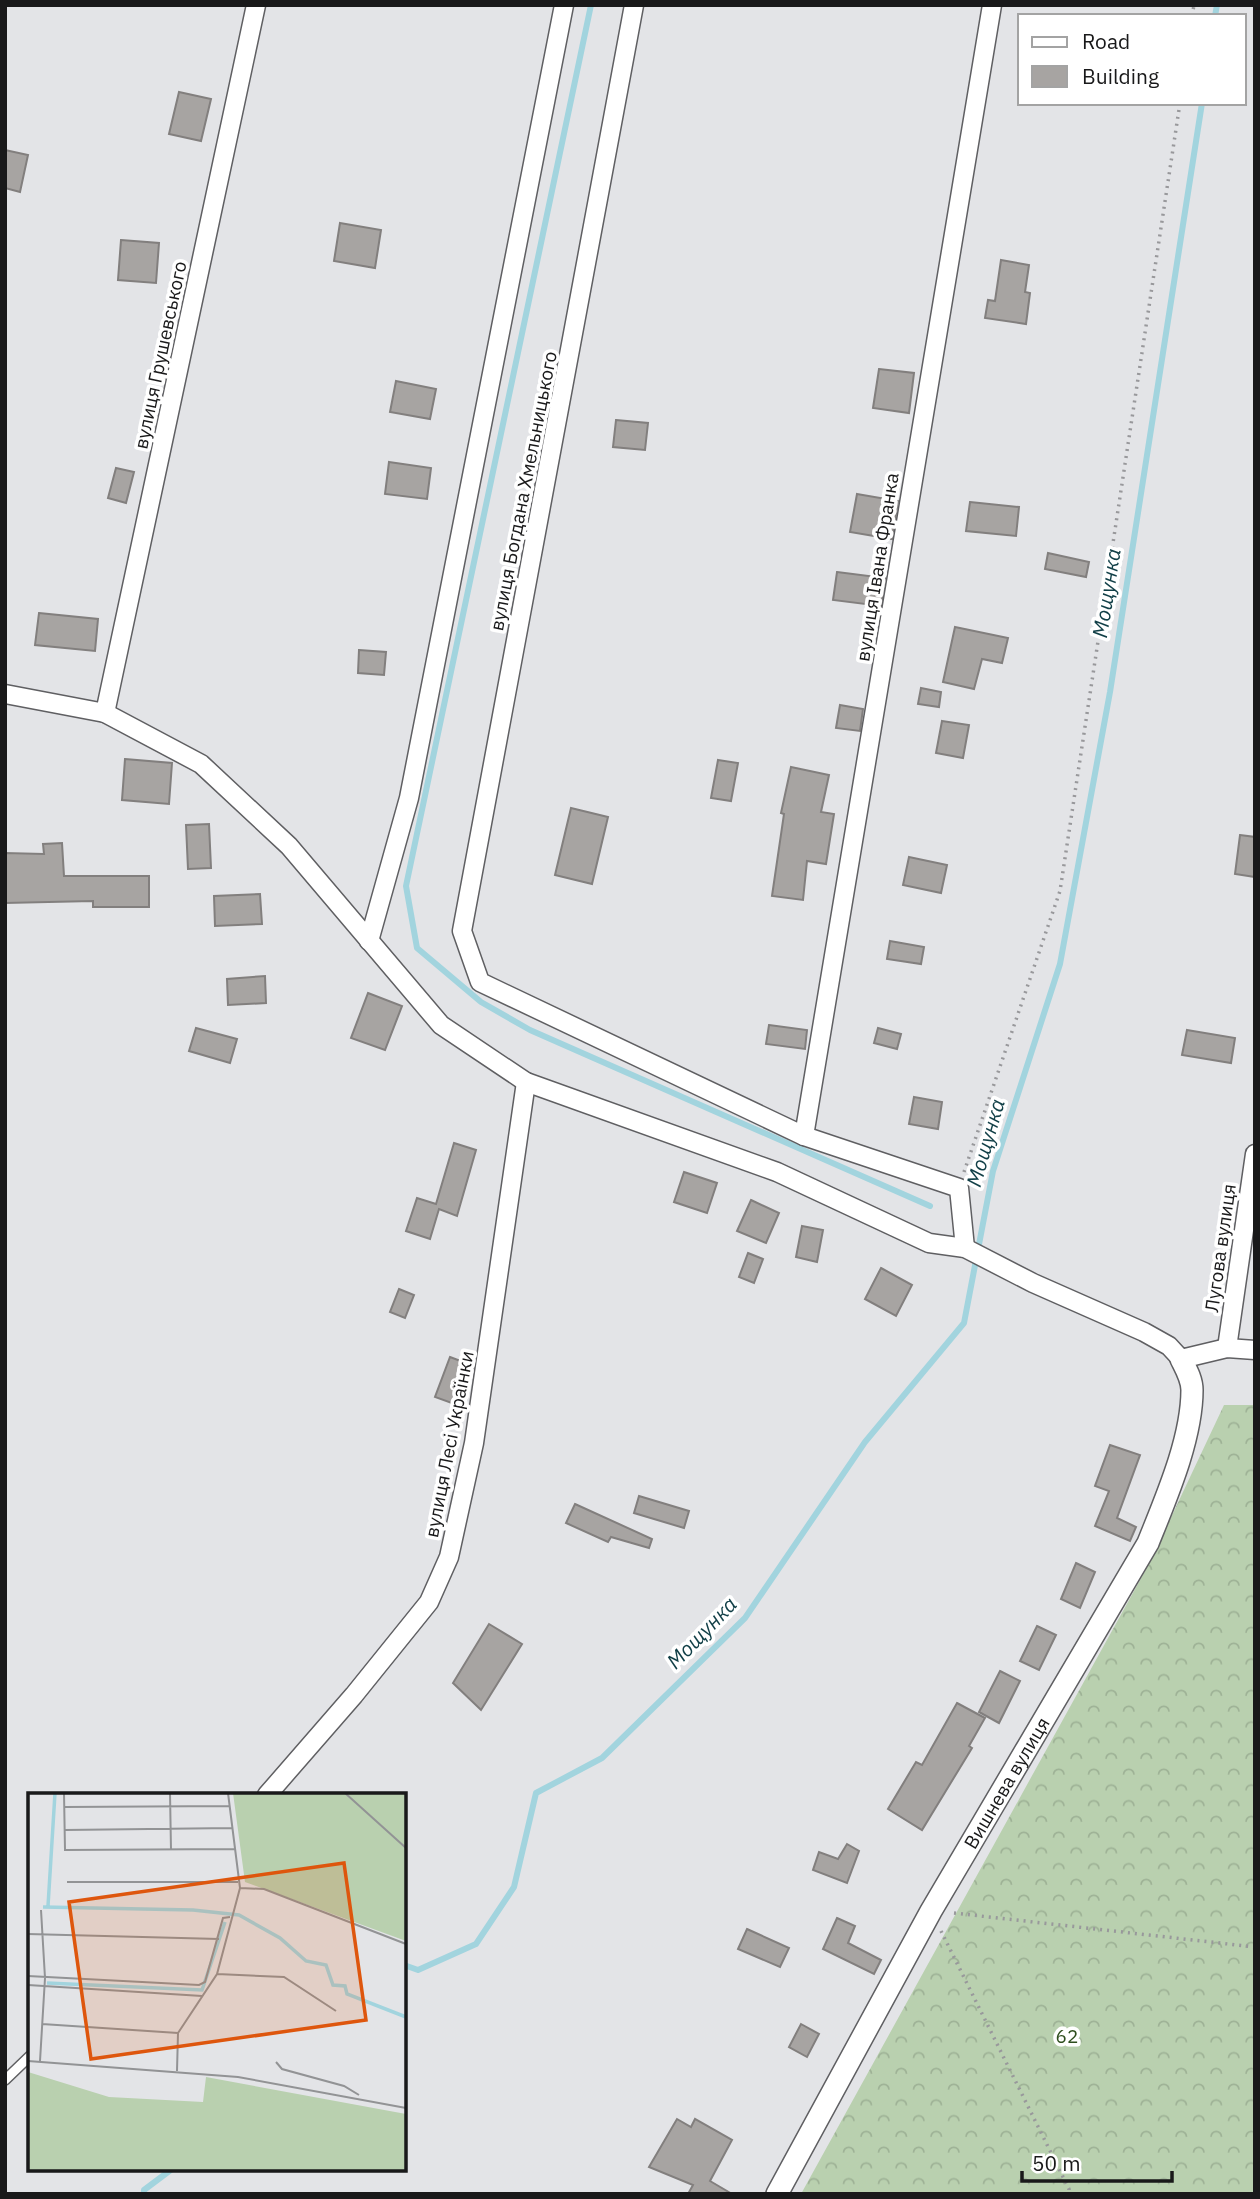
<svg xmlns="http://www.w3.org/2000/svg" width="1260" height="2199" viewBox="0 0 1260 2199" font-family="'IBM Plex Sans',sans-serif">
<defs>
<pattern id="forest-crowns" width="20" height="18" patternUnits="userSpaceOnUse" patternTransform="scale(1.75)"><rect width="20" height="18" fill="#b9d0af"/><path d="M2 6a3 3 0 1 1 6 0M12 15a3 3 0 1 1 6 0" fill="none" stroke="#9eb296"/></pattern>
</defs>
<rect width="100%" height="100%" fill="#e3e4e7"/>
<path fill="url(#forest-crowns)" d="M1224 1405H1255V2194H801L1150 1562Z"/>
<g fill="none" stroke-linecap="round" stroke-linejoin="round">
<g stroke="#a2d4de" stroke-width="6">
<path d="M591 5 406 886 417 948 481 1002 530 1030 930 1206"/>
<path d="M1215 16 1217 5"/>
<path d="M404 1965 418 1970 476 1944 514 1887 536 1793 602 1758 745 1618 865 1442 964 1323 993 1171 1060 964 1110 692 1202 103"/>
<path d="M144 2194V2190L172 2169"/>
</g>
</g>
<g fill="#a7a4a2" stroke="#827f7e" stroke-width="2">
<path d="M179 92 211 99 201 141 169 134Z"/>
<path d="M5 150 28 155 20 192 5 188Z"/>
<path d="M340 223 381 230 375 268 334 261Z"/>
<path d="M121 240 159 243 156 283 118 280Z"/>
<path d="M1001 260 1029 265 1025 292 1030 293 1026 324 985 318 988 300 995 301Z"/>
<path d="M879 369 914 373 909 413 873 408Z"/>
<path d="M396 381 436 389 430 419 390 412Z"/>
<path d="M616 420 648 423 645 450 613 447Z"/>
<path d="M389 462 431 468 427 499 385 494Z"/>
<path d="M116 468 134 472 126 503 108 498Z"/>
<path d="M857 494 898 501 892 539 850 532Z"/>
<path d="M970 502 1019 507 1016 536 966 531Z"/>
<path d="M1048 553 1089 562 1086 577 1045 569Z"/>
<path d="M837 572 885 578 881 606 833 600Z"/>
<path d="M39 613 98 619 95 651 35 645Z"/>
<path d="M955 627 1008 638 1002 663 982 659 974 689 943 682Z"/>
<path d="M359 650 386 652 384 675 358 673Z"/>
<path d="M921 688 941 692 939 707 918 704Z"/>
<path d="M840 705 863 709 860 731 836 728Z"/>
<path d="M942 721 969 725 963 758 936 753Z"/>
<path d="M125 759 172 763 169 804 122 800Z"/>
<path d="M718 760 738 763 731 801 711 798Z"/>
<path d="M791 767 829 775 821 812 834 814 826 864 807 861 803 900 772 896 784 814 781 813Z"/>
<path d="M571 808 608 817 592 884 555 875Z"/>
<path d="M209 824 211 868 188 869 186 825Z"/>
<path d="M1240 835 1255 837V877L1235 874Z"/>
<path d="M62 843 64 876H149V907H93V901L5 903V853L44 854 43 844Z"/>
<path d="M909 857 947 865 941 893 903 885Z"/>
<path d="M260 894 262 924 215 926 214 896Z"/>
<path d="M890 941 924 947 921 964 887 959Z"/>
<path d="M265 976 266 1003 228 1005 227 979Z"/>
<path d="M368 993 402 1006 385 1050 351 1038Z"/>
<path d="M769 1025 807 1030 805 1049 766 1044Z"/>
<path d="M196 1028 237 1039 230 1063 189 1051Z"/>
<path d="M878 1028 901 1034 897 1049 874 1043Z"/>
<path d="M1187 1030 1235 1038 1231 1063 1182 1055Z"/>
<path d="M914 1097 942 1102 938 1129 909 1124Z"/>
<path d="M454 1143 476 1150 457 1216 439 1209 430 1239 406 1231 417 1198 436 1204Z"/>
<path d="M684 1172 717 1183 707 1213 674 1202Z"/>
<path d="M751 1200 779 1213 766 1243 737 1231Z"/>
<path d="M802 1226 823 1230 817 1262 796 1257Z"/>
<path d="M748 1253 763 1259 754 1283 739 1277Z"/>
<path d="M881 1268 912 1285 896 1316 865 1299Z"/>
<path d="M399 1289 414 1295 405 1318 390 1312Z"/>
<path d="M450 1357 474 1366 460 1406 435 1397Z"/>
<path d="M1110 1445 1140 1455 1117 1518 1136 1527 1130 1541 1095 1526 1109 1491 1095 1486Z"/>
<path d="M639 1496 689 1511 684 1528 634 1513Z"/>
<path d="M575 1504 652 1539 649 1548 611 1537 608 1542 566 1523Z"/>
<path d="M1076 1563 1095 1572 1080 1608 1061 1599Z"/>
<path d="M489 1624 522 1644 481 1710 453 1683Z"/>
<path d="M1037 1626 1056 1635 1039 1670 1020 1661Z"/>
<path d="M1000 1671 1020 1681 999 1723 979 1712Z"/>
<path d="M957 1703 985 1718 969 1746 972 1748 922 1830 888 1809 916 1762 922 1765Z"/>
<path d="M847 1844 859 1851 847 1883 813 1870 819 1852 838 1859Z"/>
<path d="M837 1918 855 1926 848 1943 881 1960 874 1974 823 1949Z"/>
<path d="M747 1929 789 1948 780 1967 738 1949Z"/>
<path d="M801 2024 819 2034 807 2057 789 2047Z"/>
<path d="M677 2119 691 2127 695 2119 732 2140 710 2181 732 2194H688L693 2185 649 2167Z"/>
</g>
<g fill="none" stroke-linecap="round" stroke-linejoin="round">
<g stroke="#5f5f62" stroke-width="12">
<path id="service" d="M5 2080 30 2056"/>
</g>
<g stroke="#5f5f62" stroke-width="21">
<g id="minor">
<path d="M634 5 462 931 480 982 804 1136 959 1188 965 1248"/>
<path d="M5 694 105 713 201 764 289 846 441 1025 526 1082 777 1172 929 1243 965 1248 1033 1283 1144 1332 1169 1346 1181 1359 1227 1348 1255 1350"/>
<path d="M105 713 256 5"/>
<path d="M369 941 409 798 564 5"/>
<path d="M804 1136 992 5"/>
<path d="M1227 1348 1255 1154"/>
<path d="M267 1795 354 1695 429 1602 449 1557 474 1443 526 1082"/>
</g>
</g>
<g stroke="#5f5f62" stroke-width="24">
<g id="tertiary">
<path id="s1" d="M777 2194 931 1911 1148 1543C1166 1498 1192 1439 1192 1390 1192 1379 1186 1369 1181 1359"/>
</g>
</g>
<g stroke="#98989b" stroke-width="3.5" stroke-dasharray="2 5" stroke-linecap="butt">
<path d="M1192 16 1194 5"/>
<path d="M964 1172 1060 891 1180 103"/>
<path d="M954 1913 1255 1947"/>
<path d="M941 1931 1069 2189V2194"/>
</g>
<use href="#service" stroke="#fff" stroke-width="9"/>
<use href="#minor" stroke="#fff" stroke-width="18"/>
<use href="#tertiary" stroke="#fff" stroke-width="21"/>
</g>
<g text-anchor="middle" stroke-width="7" stroke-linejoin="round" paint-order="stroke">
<g font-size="19" fill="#19191a" stroke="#fff">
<text transform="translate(160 355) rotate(-78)" y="7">вулиця Грушевського</text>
<text transform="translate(523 491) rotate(-79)" y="7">вулиця Богдана Хмельницького</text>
<text transform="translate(877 567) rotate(-81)" y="7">вулиця Івана Франка</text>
<text transform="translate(1220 1248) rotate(-82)" y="7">Лугова вулиця</text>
<text transform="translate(449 1444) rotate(-79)" y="7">вулиця Лесі Українки</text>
<text dy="7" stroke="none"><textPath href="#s1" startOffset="471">Вишнева вулиця</textPath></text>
</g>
<g font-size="19" fill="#2e4e1d" stroke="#fff">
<text x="1067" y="2043">62</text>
</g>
<g font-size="21" font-style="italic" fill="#113f47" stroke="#fff">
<text transform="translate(1107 593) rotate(-81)" y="7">Мощунка</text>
<text transform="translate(986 1143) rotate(-74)" y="7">Мощунка</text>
<text transform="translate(702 1633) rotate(-46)" y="7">Мощунка</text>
</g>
</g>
<g transform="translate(28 1793)">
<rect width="378" height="378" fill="#e3e4e7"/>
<path d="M205 0H378V148L217 89ZM0 279 81 304 175 309 178 284 378 321V378H0Z" fill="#b9d0af"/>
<path fill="none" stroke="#a2d4de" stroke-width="3.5" d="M20 113 27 0M15 114 165 117 211 122 252 145 278 168 298 172 305 192 317 193 319 201 378 224M19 190 174 197 197 129"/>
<path fill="none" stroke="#929395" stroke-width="2" d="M36 0 37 57 207 56M142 0 143 57M200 0 212 95M317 0 378 55M37 14 202 13M37 37 205 35M39 89H210M212 95 236 96 378 151M0 141 191 146M189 181 256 184 308 218M0 183 171 192 177 189 195 125 202 124M0 192 174 203M14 231 150 240M0 268 210 284 378 315M12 268 17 185 13 117M248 269 254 276 316 293 331 302M149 278 150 240 189 181 212 95"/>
<path fill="#de560d" fill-opacity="0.15" stroke="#de560d" stroke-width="3.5" d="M316 70 338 227 63 266 41 109Z"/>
<rect width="378" height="378" fill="none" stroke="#19191a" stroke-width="3.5"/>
</g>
<rect width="1260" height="2199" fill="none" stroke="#19191a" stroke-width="14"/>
<rect x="1018" y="14" width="228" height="91" fill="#ffffff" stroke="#a3a3a3" stroke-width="2"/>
<rect x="1032" y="37" width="35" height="10" fill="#ffffff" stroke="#a3a3a3" stroke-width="2"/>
<text x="1082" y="49" font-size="21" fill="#19191a">Road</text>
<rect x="1032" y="66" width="35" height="21" fill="#a7a4a2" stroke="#a3a3a3" stroke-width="2"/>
<text x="1082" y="84" font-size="21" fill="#19191a">Building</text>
<path d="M1022 2171v10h150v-10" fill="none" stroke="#19191a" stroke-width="3.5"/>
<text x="1032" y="2171" font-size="21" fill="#19191a" stroke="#ffffff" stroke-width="5" paint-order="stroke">50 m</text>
</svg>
